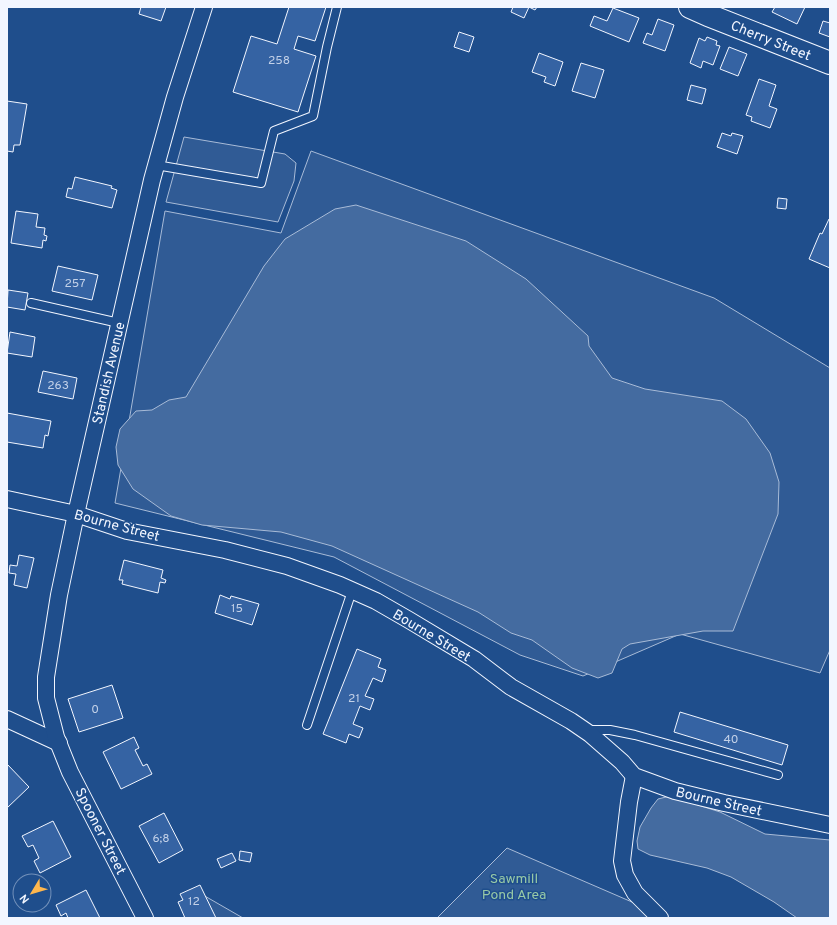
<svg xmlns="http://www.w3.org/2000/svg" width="837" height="925" viewBox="0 0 837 925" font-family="Overpass,sans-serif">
<rect width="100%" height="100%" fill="#1f4e8c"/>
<g fill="#305b95" stroke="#a8bbd7">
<path d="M184 137 285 154 296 163 294 181 278 222 166 202Z"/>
<path d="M311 151 714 298 830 368V650L820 673 680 634 583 676 520 655 334 557 115 503 165 211 281 233Z"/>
<path d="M507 848 669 918H437Z"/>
<path d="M203 895 243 918H183Z"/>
</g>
<g fill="#446ba0" stroke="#a8bbd7">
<path d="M356 205 466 241 526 279 588 336 589 346 612 378 645 389 722 401 746 419 770 453 779 482 778 514 733 631H703L630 644 622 649 612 673 598 678 572 668 532 640 511 633 478 612 332 546 281 532 202 525 171 516 133 489 118 465 116 447 120 429 136 411 152 410 169 400 186 397 264 266 285 239 335 209Z"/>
<path d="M670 796 720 812 765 834 830 840V918H797L774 902 731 877 707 868 650 855 638 849 637 841 640 827 651 808 658 799Z"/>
</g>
<g fill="#3563a3" stroke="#f2f6ff">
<path d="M141 7H166L161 21 139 14Z"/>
<path d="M289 7H326L315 41 298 36 294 49 316 56 298 112 233 92 251 36 277 44Z"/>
<path d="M513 7H537L535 10 529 7 524 18 511 12Z"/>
<path d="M775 7H805L797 24 772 12Z"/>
<path d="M613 8 639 18 629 42 590 26 594 16 607 21Z"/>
<path d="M658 19 674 25 665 51 643 43 647 33 652 35Z"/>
<path d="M823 21 830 23V37L819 33Z"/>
<path d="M459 32 474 37 469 52 454 47Z"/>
<path d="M707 37 717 41 716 45 720 46 713 65 703 61 701 68 690 63 699 38 705 41Z"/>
<path d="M729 47 747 54 738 76 720 69Z"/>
<path d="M539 53 563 62 555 86 544 82 546 77 532 72Z"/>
<path d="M581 63 604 70 595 98 572 91Z"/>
<path d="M759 79 776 85 769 106 777 109 770 128 751 121 752 117 746 115Z"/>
<path d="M691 85 706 89 702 104 687 100Z"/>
<path d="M7 101 27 104 20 145H14L13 152 7 151Z"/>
<path d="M722 133 731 136 732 133 743 136 737 154 717 147Z"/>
<path d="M75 177 112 186 111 188 117 190 112 208 66 197 68 188 72 189Z"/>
<path d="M778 198 787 199 786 209 777 208Z"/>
<path d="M16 211 38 214 36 227 45 228 44 235 47 236 46 241 43 240 42 248 11 243Z"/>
<path d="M829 219 830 220V268L809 259 820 233 822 234Z"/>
<path d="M58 266 98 275 92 300 52 291Z"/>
<path d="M8 290 28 293 25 310 7 307Z"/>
<path d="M10 332 35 337 32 357 7 353Z"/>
<path d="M43 371 77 378 73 399 38 392Z"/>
<path d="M7 413 51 421 48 436 45 435 43 448 7 442Z"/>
<path d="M19 555 34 558 27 588 14 585 16 574 9 573 10 565 17 566Z"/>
<path d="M124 560 163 570 161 578 166 580 165 583 160 582 158 593 122 584 123 580H119Z"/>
<path d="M220 595 230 599 231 596 259 604 252 625 215 613Z"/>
<path d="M357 649 381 659 378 667 386 670 382 682 373 678 365 696 374 699 370 710 360 706 353 724 363 728 359 738 349 734 346 743 323 734Z"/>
<path d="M112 685 123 718 79 732 68 699Z"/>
<path d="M680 712 788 745 782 765 674 732Z"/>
<path d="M134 737 139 748 135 750 143 766 147 764 152 774 121 789 103 752Z"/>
<path d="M7 764 29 787 7 808Z"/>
<path d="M164 813 183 850 159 863 139 826Z"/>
<path d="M53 821 71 857 40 873 34 861 39 858 33 845 28 847 22 836Z"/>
<path d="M240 851 252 853 250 862 239 860Z"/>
<path d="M232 853 236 861 221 868 217 859Z"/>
<path d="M200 885 216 918H185L178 902 183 900 180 894Z"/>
<path d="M86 890 100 918H68L66 913 61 916 56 905Z"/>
</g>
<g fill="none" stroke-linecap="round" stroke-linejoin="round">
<g stroke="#f2f6ff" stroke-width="10">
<g id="lane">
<path d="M156 165 261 183 274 131 313 116 327 47 337 7"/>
<path d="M31 303 119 323"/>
<path d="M307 725 352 591"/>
<path d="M588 730H610L635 735 778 775"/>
</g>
</g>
<g stroke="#f2f6ff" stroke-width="18">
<g id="street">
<path d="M7 499 76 514 127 531 225 550 287 566 340 585 376 601 409 620 474 659 511 687 571 721 590 734 622 762 634 776 675 791 724 803 830 825"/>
<path d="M7 719 59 743"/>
<path d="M634 776 629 802 622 861 625 875 635 893 660 918"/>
<path d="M145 918 70 772 56 737 46 698V677L59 595 76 514 152 180 175 97 204 7"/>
</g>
</g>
<g stroke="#f2f6ff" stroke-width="24">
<path id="secondary" d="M690 7 708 15 830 63"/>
</g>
<use href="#lane" stroke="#1f4e8c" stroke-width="8"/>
<use href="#street" stroke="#1f4e8c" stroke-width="16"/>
<use href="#secondary" stroke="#1f4e8c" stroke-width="22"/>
</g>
<g text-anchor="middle" stroke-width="3" stroke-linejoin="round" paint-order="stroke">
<g font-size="12" fill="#c3d1e8">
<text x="279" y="64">258</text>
<text x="75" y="287">257</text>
<text x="58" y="389">263</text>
<text x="237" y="612">15</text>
<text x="354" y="702">21</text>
<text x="95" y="713">0</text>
<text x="731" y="743">40</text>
<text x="161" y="842">6;8</text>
<text x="194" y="905">12</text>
</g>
<g font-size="14" fill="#f2f6ff" stroke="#1f4e8c">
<text transform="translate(771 40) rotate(22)" y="5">Cherry Street</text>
<text transform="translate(108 373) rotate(-77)" y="5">Standish Avenue</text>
<text transform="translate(117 525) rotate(15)" y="5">Bourne Street</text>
<text transform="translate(432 635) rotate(31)" y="5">Bourne Street</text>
<text transform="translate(719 801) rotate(13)" y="5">Bourne Street</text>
<text transform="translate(101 831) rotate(63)" y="5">Spooner Street</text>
</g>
<g font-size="14" fill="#97c8a6" stroke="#1f4e8c">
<text x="514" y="883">Sawmill<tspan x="514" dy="16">Pond Area</tspan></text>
</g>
</g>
<rect width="837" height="925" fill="none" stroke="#f2f6ff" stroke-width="16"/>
<g transform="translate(32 893) rotate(232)"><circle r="19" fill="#1f4e8c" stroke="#7391ba"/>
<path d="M0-3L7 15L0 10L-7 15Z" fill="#ffb74d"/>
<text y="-6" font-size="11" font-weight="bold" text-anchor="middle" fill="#f2f6ff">N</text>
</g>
</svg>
